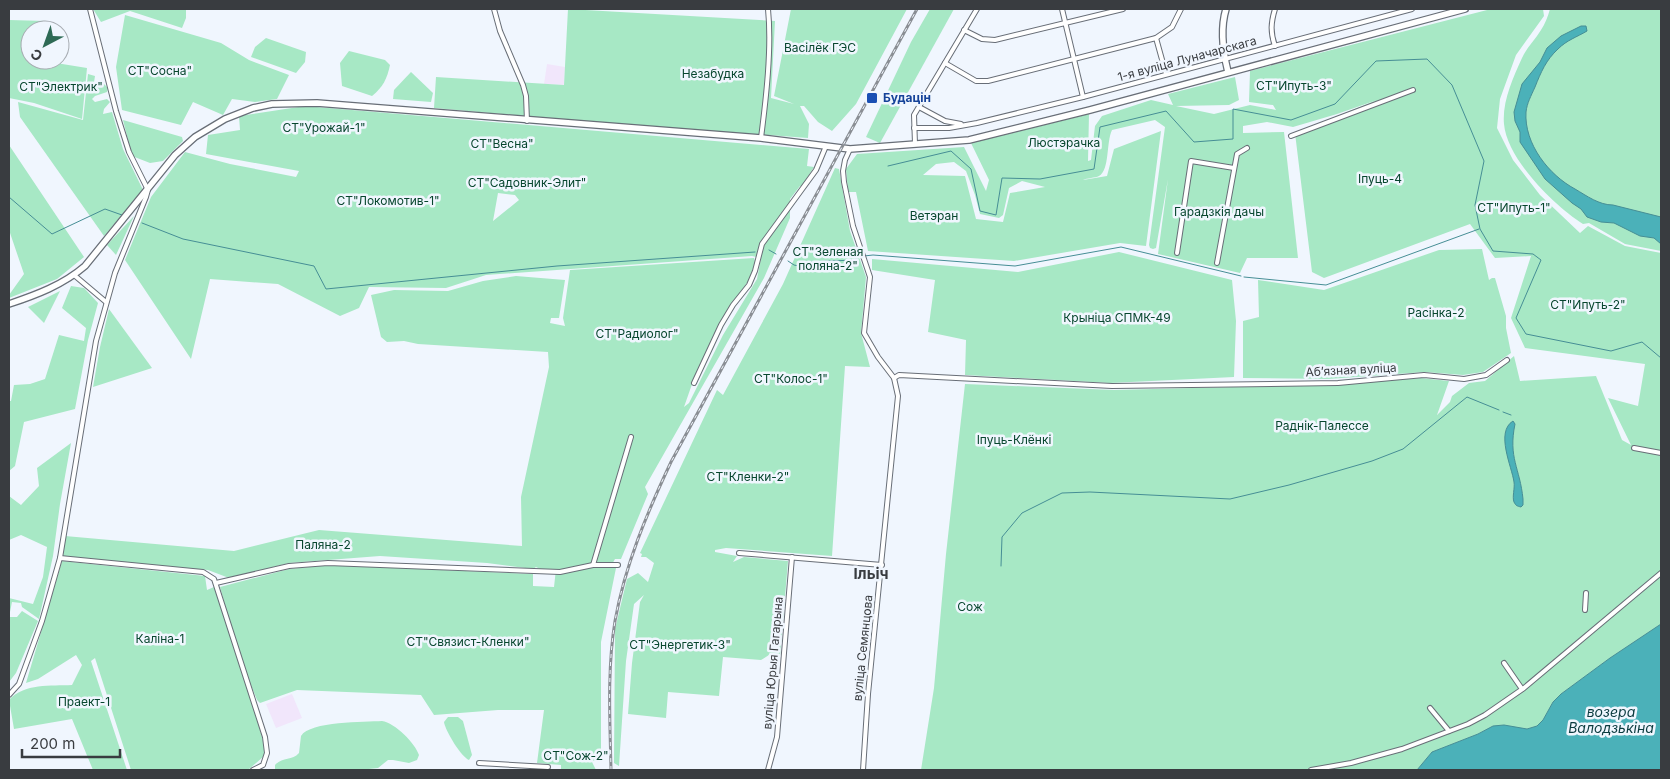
<svg xmlns="http://www.w3.org/2000/svg" width="1670" height="779" viewBox="0 0 1670 779" font-family="Inter,sans-serif">
<rect width="100%" height="100%" fill="#f0f6fe"/>
<g fill="#f1e6fb">
<path d="M547 64 565 67 564 85 544 84Z"/>
<path d="M292 694 302 718 276 728 266 704Z"/>
</g>
<g fill="#a7e8c5" fill-rule="evenodd">
<path d="M93 9H186V18L182 28 130 11 101 22Z"/>
<path d="M568 9 775 21 771 98 794 104 774 96 791 9H907L856 104 832 131 818 122 804 106H800L809 124 808 138 591 122 434 108 436 77 564 85Z"/>
<path d="M930 9H954L880 143 866 137 911 42Z"/>
<path d="M1491 9H1543L1544 16 1516 55 1500 99 1497 128 1513 160 1540 195 1580 233 1588 226 1625 246 1661 253V624L1610 658 1561 694 1553 702 1543 720 1537 726 1527 729 1493 726 1478 734 1432 752 1417 770H921L934 688 946 554 965 384 1114 390 1313 385 1421 378 1449 381 1437 415 1450 402 1452 396 1469 383 1485 381 1514 356 1520 381 1596 376 1622 440 1631 445 1608 398 1638 406 1645 364 1525 348 1511 318 1531 256 1495 258 1470 224 1324 278 1312 272 1295 133 1377 100 1337 114 1293 127 1267 122 1243 126V133L1284 132 1298 258H1247L1240 273 1158 254 1168 179 1156 248 1153 249 1150 248 1149 245 1165 127 1155 120 1112 130C1106 142 1110 170 1099 176 1095 178 1087 178 1083 180L1107 176 1114 149 1161 131 1146 246 1120 243 1014 261 868 251 856 192H848L846 169 857 154 964 147 986 191 989 180 971 143 1089 114 1088 161 1091 160 1095 126 1102 116 1151 100 1173 105 1168 94 1235 77 1239 100 1229 105 1176 106 1214 114 1250 105 1276 110 1273 105 1249 102 1250 71ZM954 162 966 171 975 195 980 214 999 218 1003 215 1009 188 1022 181 1045 187 1010 193 1003 222 976 219 965 176 923 175 936 164Z"/>
<path d="M1550 9H1661V251L1625 244 1589 223 1583 224C1554 206 1507 159 1504 124 1502 102 1513 78 1522 58 1527 47 1535 40 1541 30 1545 24 1548 16 1550 9Z"/>
<path d="M125 15 221 43 249 60 289 75 277 99 255 102 232 99 223 115 193 102 181 125 122 110 116 67Z"/>
<path d="M9 20 46 21 45 30H30V60H57L56 63 87 68 82 119 34 103 9 98Z"/>
<path d="M266 38 306 52 305 62 296 73 251 57 255 47Z"/>
<path d="M349 51 385 60 390 65C387 79 383 87 372 96L342 86 340 63Z"/>
<path d="M411 72 433 93 431 102 393 99 394 90Z"/>
<path d="M88 74 95 76 94 82 96 85 101 81 108 88 107 92 95 96 92 99 95 102 107 99 110 102 104 109 103 114 112 112 123 149 143 190 104 236 20 117 18 102 83 120Z"/>
<path d="M305 106 809 149 807 166 814 167 802 186H800L790 199V218L764 278 645 487 648 494 621 559H615L611 566 616 568 601 642V762L591 760 596 770H561V765L537 763 544 710H498L434 715 421 695 297 690 260 703 257 700 240 658 220 587 289 569 329 565 533 574V586L554 587 556 569H540L536 567 533 569 487 563 380 556 289 563 229 578 208 570 63 557 65 536 234 551 319 530 522 546 521 497 549 367 548 352 418 344 404 341 387 342 381 337 371 295 394 290 448 291 483 281 516 276 565 280 559 318H551L550 323 565 326 563 318 570 270 754 258 755 261 751 277 720 322 691 387 684 407 689 403 723 335 757 279 761 258 752 256 486 275 446 288 369 287 359 308 340 316 278 284 210 279 191 359 125 260 151 197 185 152 230 164 296 177 299 171 206 154 208 135 240 130 239 116ZM498 193 515 195 519 200 493 221Z"/>
<path d="M123 120 182 137 183 141 163 161 150 163 132 156Z"/>
<path d="M9 145 84 257 57 279 9 298V295L24 274 9 230Z"/>
<path d="M835 168 839 169 850 231 866 277 861 333 870 367 845 366 832 556 726 548 715 550V552L737 556 733 562 744 557 788 561 780 656 769 655 761 660 723 657 719 696 668 692 666 718 628 714 632 663 640 602 644 595 634 604 626 661 619 766 614 763 615 629 627 579 638 573 648 582 654 563 646 557H641L642 554 640 553 717 390 723 395 783 284Z"/>
<path d="M134 216 116 255 107 245Z"/>
<path d="M1482 249 1489 280 1492 278H1495L1506 316V328L1511 353 1483 372 1463 375 1425 372 1328 379 1243 378V321L1259 317 1258 280 1324 290 1439 250Z"/>
<path d="M1119 252 1232 280 1236 321 1234 377 1110 383 965 375 966 340 928 332 935 280 872 270V259L1018 272Z"/>
<path d="M71 286 84 288 98 303 88 340 75 409 24 422 15 466 9 471V401H11L14 385 30 384 45 379 59 335 84 341 86 328 62 308Z"/>
<path d="M60 291 44 323 28 307Z"/>
<path d="M109 309 152 368 93 387 100 347Z"/>
<path d="M71 443 60 504 53 556 39 619 22 607 21 603 12 602 9 617H17L22 611 38 621 16 673 9 682V598L33 604 43 577 47 547 21 535 9 540V496L21 505 39 486 37 468Z"/>
<path d="M62 561 205 576 207 590 214 587 254 709 266 751 263 757 248 770H131L95 658 91 661 127 770H93L72 719 14 729 9 700C24 683 51 686 72 685L82 665 76 655 38 679 26 683Z"/>
<path d="M448 717H458L463 721 472 755 469 760C461 757 445 730 444 722Z"/>
<path d="M382 721C395 723 415 743 419 755L417 760 409 763 393 760H388L378 768 360 770H275V765C282 757 292 761 299 753L301 736C310 721 365 722 382 721Z"/>
</g>
<g fill="#4bb1b9" stroke="#468e95">
<path d="M1581 26H1586L1587 31C1577 37 1567 40 1558 49 1546 60 1541 72 1535 87 1531 96 1527 103 1526 112 1524 144 1549 175 1575 189 1587 196 1599 205 1613 205L1661 217V244L1654 238 1640 236 1614 223 1601 222 1587 217 1581 209 1572 203 1545 179 1520 142V132L1515 121 1514 112 1522 84 1540 62 1547 48 1561 36Z"/>
<path d="M1513 421 1515 424C1508 458 1520 468 1523 499V505L1521 507C1517 506 1516 506 1514 502 1512 497 1515 488 1514 482 1512 467 1495 432 1513 421Z"/>
<path d="M1661 624V770H1417L1432 752 1478 734 1493 726 1504 725 1527 729 1537 726 1543 720 1553 702 1561 694 1610 658Z"/>
</g>
<g fill="none" stroke-linecap="round" stroke-linejoin="round">
<g stroke="#468e95" stroke-width="1">
<path d="M888 166 951 151 971 169 980 211 996 215 1002 178 1040 179 1094 169 1100 127 1166 111 1194 142 1233 139V109L1291 120 1335 104 1376 61 1427 59 1452 85 1484 161 1475 205 1480 229 1493 251 1533 254 1541 260 1516 318 1526 334 1611 351 1642 342 1661 358"/>
<path d="M9 197 52 234 105 209 122 215"/>
<path d="M142 223 183 239 314 266 326 289 557 266 755 252"/>
<path d="M769 250 776 254"/>
<path d="M864 256 873 255 1015 266 1121 247 1241 276"/>
<path d="M788 261 794 265 804 267 808 262 854 260 860 256"/>
<path d="M1244 277 1326 285 1479 229"/>
<path d="M1503 412 1511 415"/>
<path d="M1001 566 1002 537 1022 513 1062 493 1090 492 1230 499 1289 485 1372 461 1403 449 1467 397 1499 410"/>
</g>
<g stroke="#686e77" stroke-width="6">
<g id="street">
<path d="M494 9 500 31 523 85 526 96 527 121"/>
<path d="M1062 9 1083 97"/>
<path d="M964 30 982 39 995 40 1123 9"/>
<path d="M1156 38 1166 74"/>
<path d="M1275 46C1270 32 1271 22 1275 9"/>
<path d="M945 63 976 81H988L1156 38 1172 27 1181 9"/>
<path d="M919 107 945 121 961 124"/>
<path d="M914 128H949L977 123 1083 97 1412 9"/>
<path d="M1291 136 1413 90"/>
<path d="M761 138C766 99 772 48 768 9"/>
<path d="M915 144 914 115 977 9"/>
<path d="M850 149 845 160 843 171 844 182 853 226 870 277 864 333 878 357 894 378 898 396 868 694 863 770"/>
<path d="M1177 253 1191 161 1234 168"/>
<path d="M1217 263 1237 154 1247 148"/>
<path d="M74 275 106 302"/>
<path d="M894 378 899 375 1112 386 1338 383 1424 375 1464 379 1486 375 1507 360"/>
<path d="M694 383 721 325 733 305 749 285 755 271 762 244 816 170 826 146"/>
<path d="M1634 448 1661 453"/>
<path d="M739 553 882 565"/>
<path d="M60 558 203 572 214 579 265 737 267 753 263 765 253 770"/>
<path d="M593 565 631 437"/>
<path d="M216 583 289 566 328 563 560 572 593 565H618"/>
<path d="M1585 610 1586 593"/>
<path d="M1504 663 1522 689"/>
<path d="M9 695 19 684 42 621 60 558 96 341 115 273 146 197 148 190 129 152 116 111 90 9"/>
<path d="M1430 708 1449 731"/>
<path d="M479 763 548 767"/>
<path d="M768 770 777 737 792 557"/>
<path d="M1311 770 1351 763 1402 749 1468 724 1485 715 1524 688 1661 573"/>
</g>
</g>
<g stroke="#686e77" stroke-width="8">
<g id="secondary">
<path d="M1226 9C1220 29 1223 52 1228 72"/>
<path d="M9 304C36 295 63 285 85 266L175 155 195 137 225 119 253 108 272 104 317 103 761 138 850 149 969 140 1090 110 1465 9"/>
</g>
</g>
<use href="#street" stroke="#fff" stroke-width="4"/>
<use href="#secondary" stroke="#fff" stroke-width="5.5"/>
<g stroke="#8a8e94" stroke-width="3">
<path id="rail" d="M611 770C610 721 607 670 615 621 625 565 647 513 671 462L917 9"/>
</g>
<use href="#rail" stroke="#f0f6fe" stroke-width="1" stroke-dasharray="4" stroke-linecap="butt"/>
</g>
<rect fill="#1a4fb4" stroke="#f0f6fe" stroke-width="2" x="866" y="92" width="12" height="12" rx="2.5"/>
<g text-anchor="middle" stroke-width="5" stroke-linejoin="round" paint-order="stroke">
<g font-size="12" fill="#07462e" stroke="#f0f6fe">
<text x="820" y="52">Васілёк ГЭС</text>
<text x="160" y="75">СТ"Сосна"</text>
<text x="713" y="78">Незабудка</text>
<text x="1294" y="90">СТ"Ипуть-3"</text>
<text x="61" y="91">СТ"Электрик"</text>
<text x="324" y="132">СТ"Урожай-1"</text>
<text x="1064" y="147">Люстэрачка</text>
<text x="502" y="148">СТ"Весна"</text>
<text x="1380" y="183">Іпуць-4</text>
<text x="527" y="187">СТ"Садовник-Элит"</text>
<text x="388" y="205">СТ"Локомотив-1"</text>
<text x="1514" y="212">СТ"Ипуть-1"</text>
<text x="1219" y="216">Гарадзкія дачы</text>
<text x="934" y="220">Ветэран</text>
<text x="828" y="256">СТ"Зеленая<tspan x="828" dy="14">поляна-2"</tspan></text>
<text x="1588" y="309">СТ"Ипуть-2"</text>
<text x="1436" y="317">Расінка-2</text>
<text x="1117" y="322">Крыніца СПМК-49</text>
<text x="637" y="338">СТ"Радиолог"</text>
<text x="791" y="383">СТ"Колос-1"</text>
<text x="1322" y="430">Раднік-Палессе</text>
<text x="1014" y="444">Іпуць-Клёнкі</text>
<text x="748" y="481">СТ"Кленки-2"</text>
<text x="323" y="549">Паляна-2</text>
<text x="970" y="611">Сож</text>
<text x="160" y="643">Каліна-1</text>
<text x="468" y="646">СТ"Связист-Кленки"</text>
<text x="680" y="649">СТ"Энергетик-3"</text>
<text x="84" y="706">Праект-1</text>
<text x="576" y="760">СТ"Сож-2"</text>
</g>
<g font-size="12" fill="#393c40" stroke="#f0f6fe">
<text transform="translate(1187 59) rotate(-15)" y="4">1-я вуліца Луначарскага</text>
<text transform="translate(1351 370) rotate(-3)" y="4">Абʼязная вуліца</text>
<text transform="translate(863 648) rotate(-84)" y="4">вуліца Семянцова</text>
<text transform="translate(773 663) rotate(-85)" y="4">вуліца Юрыя Гагарына</text>
</g>
<g font-size="12" font-weight="bold" fill="#164399" stroke="#f0f6fe" text-anchor="start">
<text x="883" y="102">Будацін</text>
</g>
<g font-size="14" font-style="italic" fill="#0b3b3f" stroke="#f0f6fe">
<text x="1611" y="717">возера<tspan x="1611" dy="16">Валодзькіна</tspan></text>
</g>
<g font-size="15" font-weight="bold" fill="#393c40" stroke="#f0f6fe">
<text x="871" y="579">Ільіч</text>
</g>
</g>
<rect width="1670" height="779" fill="none" stroke="#393c40" stroke-width="20"/>
<g transform="translate(45 45) rotate(221)"><circle r="24" fill="#f0f6fe" stroke="#a7acb2"/>
<path d="M0-4L9 19L0 12L-9 19Z" fill="#2e6a55"/>
<text y="-8" font-size="14" font-weight="bold" text-anchor="middle" fill="#393c40">С</text>
</g>
<path d="M22 749v8h98v-8" fill="none" stroke="#393c40" stroke-width="2.5"/>
<text x="30" y="749" font-size="15" fill="#393c40" stroke="#f0f6fe" stroke-width="4" paint-order="stroke">200 m</text>
</svg>
